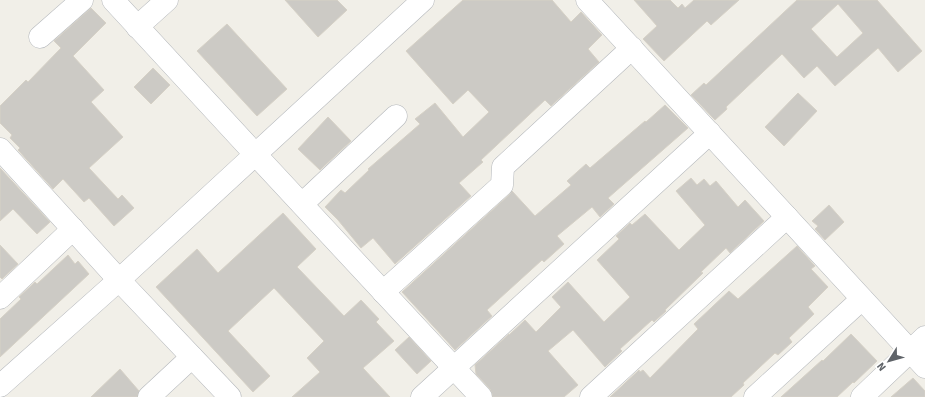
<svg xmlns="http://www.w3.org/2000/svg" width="925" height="397" viewBox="0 0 925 397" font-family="'Source Sans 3',sans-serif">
<rect width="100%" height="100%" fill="#f1efe8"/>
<g fill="#cccac5" stroke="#d6d1c6" fill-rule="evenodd">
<path d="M285 0H337L347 10 318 37Z"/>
<path d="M463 0H552L571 22 581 12 602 35 588 49 599 62 551 106 545 100 481 160 483 162 459 183 471 196 395 264 373 238 361 248 338 220 325 207 341 190 345 193 369 170 368 169 420 124 415 119 435 103 463 137 489 112 468 90 453 104 406 51Z"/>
<path d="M634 0H670L678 8 682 4 685 8 694 0H739L711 25 707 21 664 61 643 39 657 26Z"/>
<path d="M797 0H877L922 51 898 72 878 48 835 86 817 66 804 78 782 54 726 107 727 109 715 120 691 95 704 83 706 85ZM838 4 863 33 837 57 811 29Z"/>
<path d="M91 8 106 23 73 56 104 90 91 102 123 137 89 168 118 199 122 195 134 208 114 226 89 198 84 202 63 179 53 189 18 150 20 148 10 138 12 135 0 123V106L26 80 28 82 61 48 54 41Z"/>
<path d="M227 24 287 89 257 116 197 51Z"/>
<path d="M153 68 170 85 151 104 134 87Z"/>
<path d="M798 93 817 111 784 146 765 127Z"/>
<path d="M665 105 688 128 608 198 614 204 600 217 592 207 557 236 564 244 544 262 542 260 487 310 492 316 455 350 402 292 510 194 512 191 535 216 571 185 567 181 586 164 590 168 645 121 646 122Z"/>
<path d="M328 117 351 141 320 170 298 149Z"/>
<path d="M0 168 50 222 37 234 13 209 0 221Z"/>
<path d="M691 178 697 185 704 179 710 186 716 181 738 207 745 200 764 221 730 253 726 248 701 272 703 273 665 310 666 311 654 322 652 320 620 349 622 351 605 367 573 330 548 351 578 385 564 397H493L490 389 476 374 475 365 509 334V335L525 320 536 332 561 307 552 297 568 282 604 322 630 297 597 260 619 239 616 236 630 223 632 225 645 214 679 250 705 225 676 191Z"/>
<path d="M829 205 844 222 825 240 815 229 818 226 812 221Z"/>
<path d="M283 213 316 249 297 267 344 316 361 300 379 319 376 322 394 341 363 368 390 397H292L320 372 307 358 324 341 274 288 228 331 270 376 253 392 156 287 197 249 218 273Z"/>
<path d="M0 245 18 264 2 279 0 277Z"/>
<path d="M797 246 815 266 811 269 828 287 808 307 814 314 789 338 792 342 778 355 775 353 743 383 744 385 731 397H610L639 370 640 372 643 370 650 378 698 329 694 324 729 291 738 299Z"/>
<path d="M68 255 75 264 78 261 89 274 0 357V319L21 299 19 297 35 282 37 284Z"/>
<path d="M851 334 877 361 854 383 853 382 837 397H781L822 360 823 361Z"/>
<path d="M409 337 431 361 417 374 395 350Z"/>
<path d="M120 369 139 391 137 397H91Z"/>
<path d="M913 378 925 391V397H891Z"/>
</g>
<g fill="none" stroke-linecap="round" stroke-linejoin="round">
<g stroke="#b5b8bc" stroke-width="23">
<g id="minor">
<path d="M113 0 255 154 481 397"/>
<path d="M587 0 925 367"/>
<path d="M137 27 167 0"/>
<path d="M40 37 82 0"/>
<path d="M0 149 119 280 230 397"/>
<path d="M302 204 396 116"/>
<path d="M383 292 502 185 503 167 632 48"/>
<path d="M0 298 73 229"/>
<path d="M0 386 119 280 423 0"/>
<path d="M149 397 192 357"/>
<path d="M422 397 710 133"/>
<path d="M591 397 787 217"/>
<path d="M755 397 862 299"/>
<path d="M862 397 925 337"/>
</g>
</g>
<use href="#minor" stroke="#fff" stroke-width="22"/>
</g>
<g transform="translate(889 361) rotate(233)" stroke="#ffffff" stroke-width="3" paint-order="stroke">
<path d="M0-3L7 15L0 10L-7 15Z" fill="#5f6368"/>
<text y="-6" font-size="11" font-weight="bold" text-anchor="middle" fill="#5f6368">N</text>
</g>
</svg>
